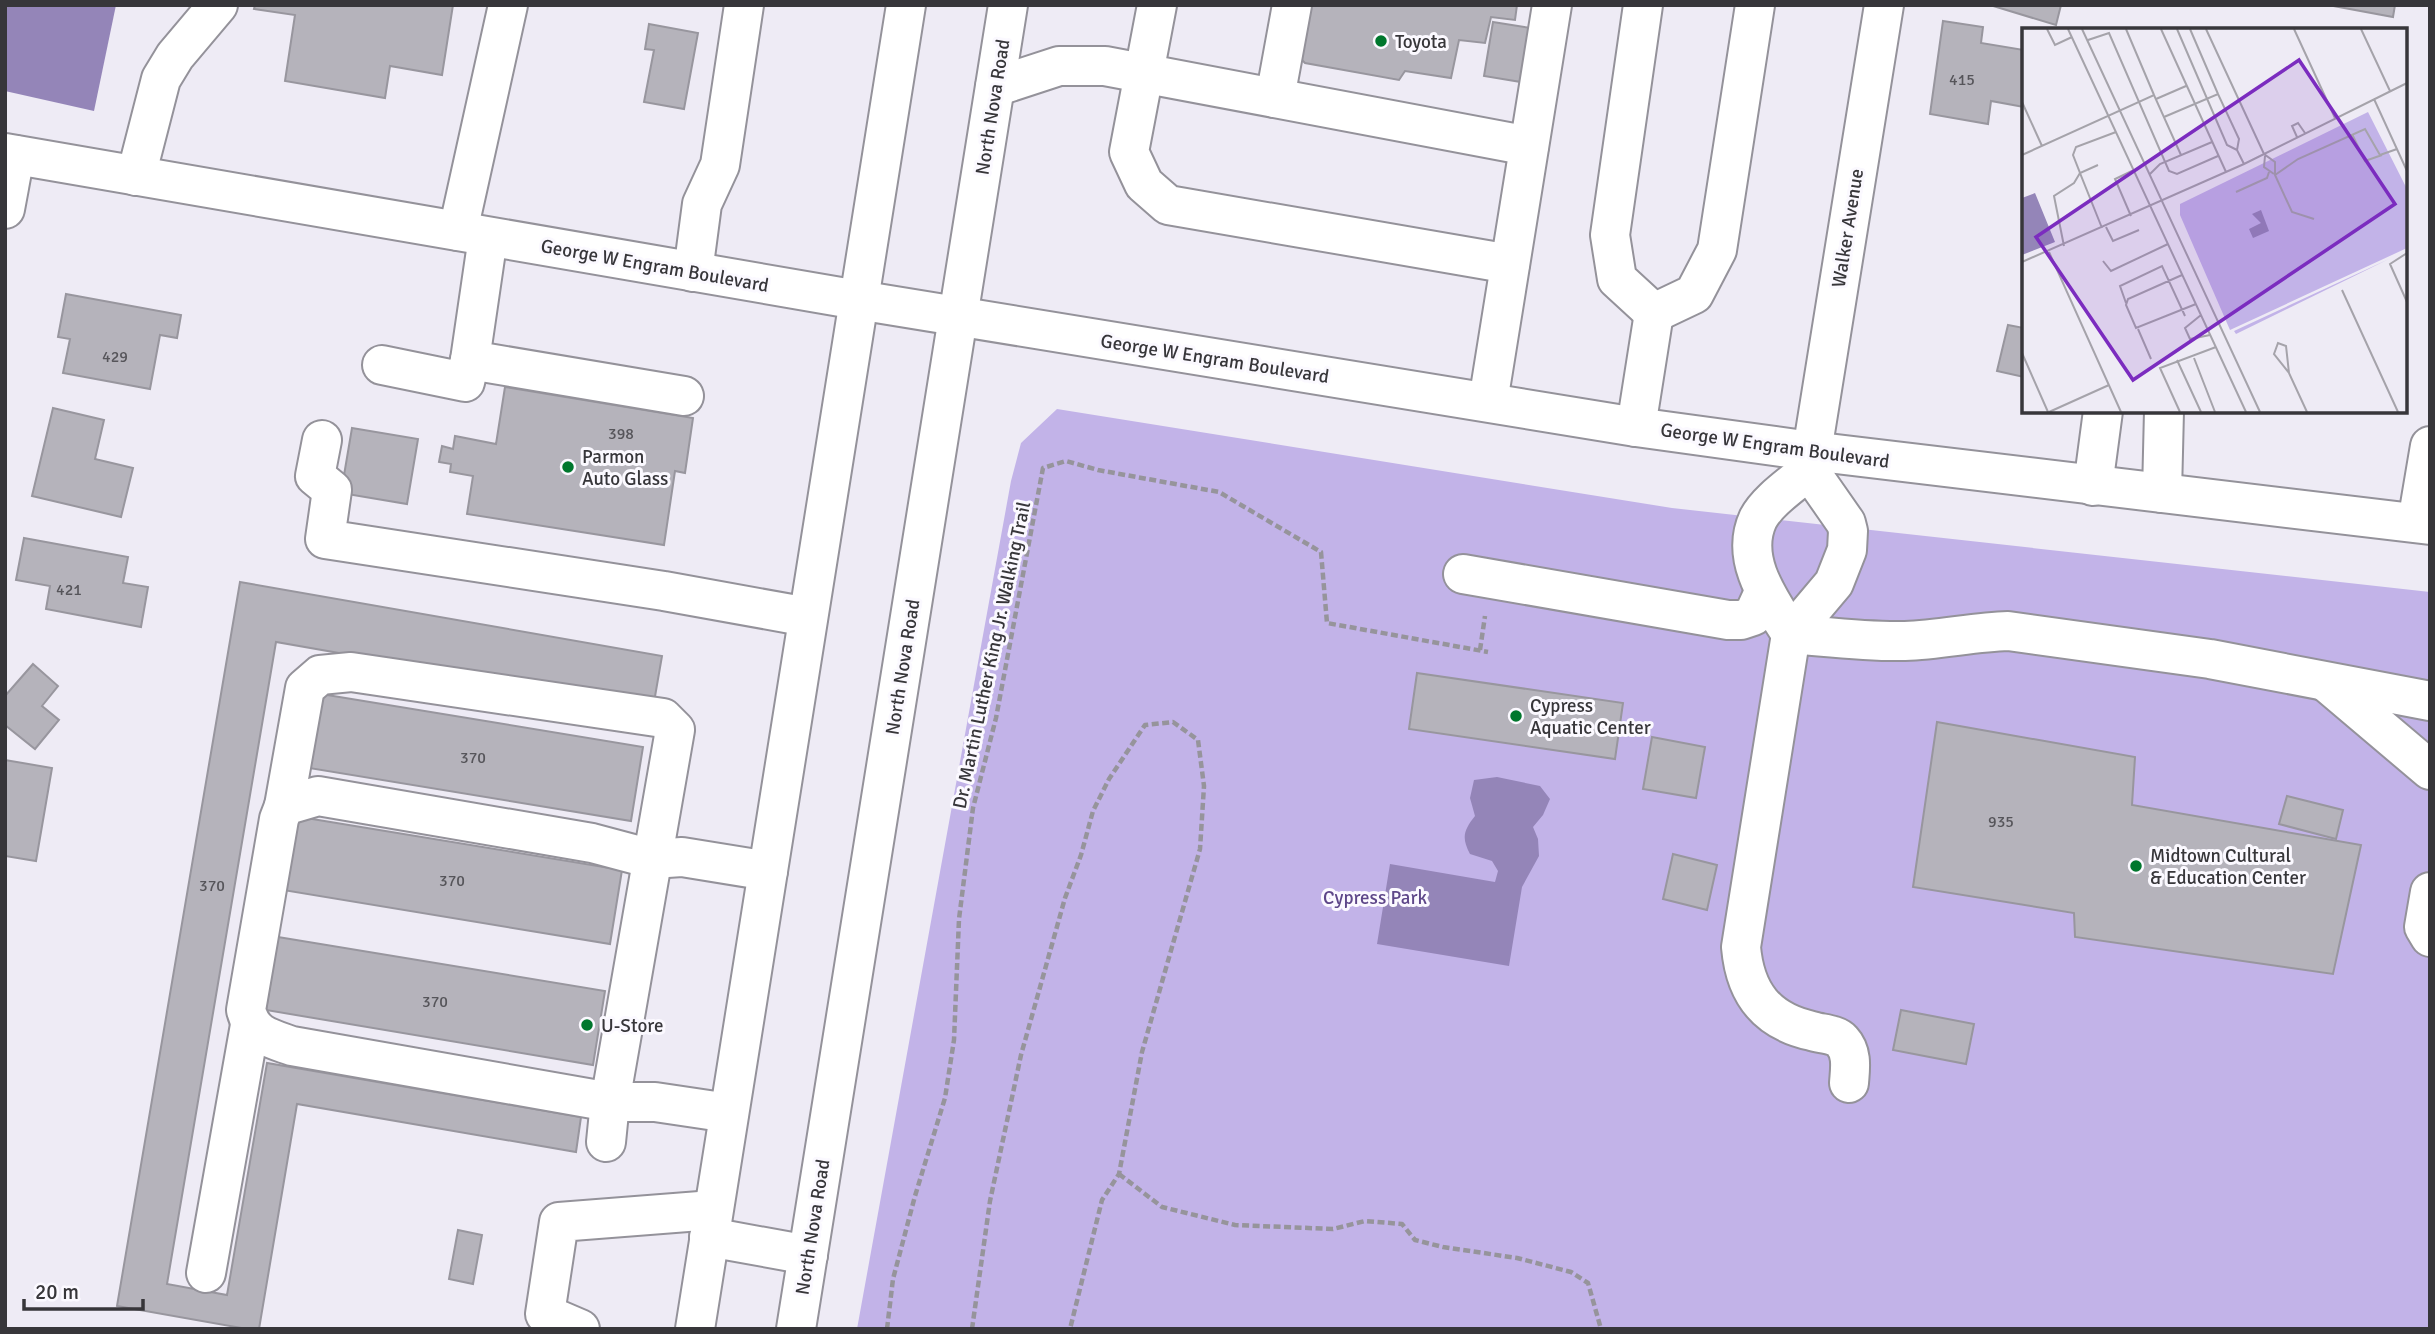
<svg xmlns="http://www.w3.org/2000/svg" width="2435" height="1334" viewBox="0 0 2435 1334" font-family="Signika,sans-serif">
<rect width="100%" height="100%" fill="#eeebf5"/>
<path fill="#c2b3e8" d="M1057 409 1672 508 2430 592V1329H857L1011 481 1021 443Z"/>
<g fill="#9485b8">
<path d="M5 5H116L94 111 5 91Z"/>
<path d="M1497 777 1540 786 1550 799 1543 815 1533 827 1538 839 1539 856 1522 887 1509 966 1377 944 1390 864 1495 882 1498 871 1492 861 1470 854C1461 837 1464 830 1475 816L1470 798 1474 780Z"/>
</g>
<g fill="#b5b3bb" stroke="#98969e" stroke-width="2">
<path d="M255 5H453L442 75 390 66 385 98 285 81 295 15 254 9Z"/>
<path d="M1309 5H1517L1515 20 1491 17 1485 43 1459 40 1451 78 1405 71 1399 80 1305 63 1300 58Z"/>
<path d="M1990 5H2061L2056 25Z"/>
<path d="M2328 5H2395L2393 17Z"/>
<path d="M1943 21 1983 27 1981 43 2024 50V107L1991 101 1988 124 1930 114Z"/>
<path d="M1493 22 1531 28 1521 82 1484 76Z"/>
<path d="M649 24 698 33 684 109 644 102 654 50 645 49Z"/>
<path d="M66 294 181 315 177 338 160 335 150 389 63 373 70 339 58 337Z"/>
<path d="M2008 325 2024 328V377L1997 371Z"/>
<path d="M505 387 693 418 685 473 675 471 664 545 467 514 473 476 450 472 451 464 439 462 442 446 453 449 455 436 496 444Z"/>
<path d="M53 408 104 420 95 459 133 468 121 517 32 496Z"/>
<path d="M352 428 418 439 407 504 341 493Z"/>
<path d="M24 538 128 557 123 583 148 587 141 627 46 609 50 586 16 580Z"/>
<path d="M240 582 662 656 653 708 276 642 167 1284 227 1295 267 1063 581 1117 576 1152 297 1104 259 1329H247L117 1306Z"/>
<path d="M33 664 58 686 42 706 59 720 35 749 5 725V696Z"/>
<path d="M1417 673 1623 703 1615 759 1409 729Z"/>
<path d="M315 693 643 747 631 821 303 767Z"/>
<path d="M1937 722 2135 757 2132 805 2361 845 2333 974 2075 937 2074 913 1913 887Z"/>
<path d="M1652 737 1705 747 1696 798 1643 789Z"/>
<path d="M5 760 52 768 36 861 5 856Z"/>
<path d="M2287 796 2343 810 2336 839 2279 824Z"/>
<path d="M294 816 622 870 610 944 283 890Z"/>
<path d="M1673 854 1717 865 1707 910 1663 899Z"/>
<path d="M278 937 605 991 593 1065 266 1010Z"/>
<path d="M1901 1010 1974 1024 1966 1064 1893 1050Z"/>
<path d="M458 1230 482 1235 473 1284 449 1279Z"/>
</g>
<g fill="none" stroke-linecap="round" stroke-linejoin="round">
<g stroke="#94929a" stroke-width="42">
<g id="minor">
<path d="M1157 5 1129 152 1144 184 1168 205 1510 264"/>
<path d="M1643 5 1610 235 1617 279 1654 313"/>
<path d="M995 87 1059 66H1105L1529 146"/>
<path d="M1275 98 1292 5"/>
<path d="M136 176 161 79 175 56 218 5"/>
<path d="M5 209 15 155"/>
<path d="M458 231 508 5"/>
<path d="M488 237 470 360 684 396"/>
<path d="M693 272 702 204 720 165 744 5"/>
<path d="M1654 313 1694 294 1717 250 1755 5"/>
<path d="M382 365 465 382 470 360"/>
<path d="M1488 402 1552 5"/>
<path d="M1636 427 1654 313"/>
<path d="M322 440 315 476 332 490 325 539 664 591 808 617"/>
<path d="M1809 470 1846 523 1848 531 1847 550 1834 583 1791 634 1741 947C1745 993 1766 1021 1812 1031 1821 1034 1836 1034 1842 1041 1853 1053 1850 1069 1849 1083"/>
<path d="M2093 486 2103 411"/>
<path d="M2162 493 2164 411"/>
<path d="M2417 523 2430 446"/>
<path d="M1463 574 1728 620H1741L1753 616 1764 592"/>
<path d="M1791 634C1771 602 1739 560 1758 519 1768 500 1793 484 1809 470L1884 5"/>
<path d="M1791 634C1829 637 1867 642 1905 641 1940 640 1974 632 2008 631L2210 659 2430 701"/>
<path d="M2326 682 2430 770"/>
<path d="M284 806 305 688 320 675 351 672 663 718 675 730 610 1102 606 1142"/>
<path d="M2430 892 2424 927 2430 937"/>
<path d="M729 1113 655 1102H610L292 1046C269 1038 252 1035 246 1010L279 819 284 806 318 796 592 843 652 859 682 857 768 871"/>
<path d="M709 1237 808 1255"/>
<path d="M206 1273 250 1025"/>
<path d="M580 1329 545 1314 559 1222 713 1210"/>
</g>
</g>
<g stroke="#94929a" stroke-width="42">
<g id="major">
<path d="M5 153 858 300 1636 427 1811 451 2430 525"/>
<path d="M695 1329 906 5"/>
<path d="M796 1329 1008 5"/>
</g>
</g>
<g stroke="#96949b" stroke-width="4.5" stroke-dasharray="7 3.5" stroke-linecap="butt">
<path d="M1480 650 1485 616"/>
<path d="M1119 1174 1162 1207 1235 1225 1333 1229 1365 1221 1402 1224 1415 1240 1443 1247 1517 1258 1571 1272 1588 1283 1601 1329"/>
<path d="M887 1329 893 1279 915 1196 945 1098 954 1040 959 919 973 808 996 718 1043 468 1066 461 1098 470 1219 492 1321 552 1327 623 1488 652"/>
<path d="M972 1329 990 1201 1021 1055 1065 898 1081 855 1093 811 1109 779 1145 725 1173 722 1198 740 1204 786 1200 849 1142 1052 1119 1174 1102 1200 1070 1329"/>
</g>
<use href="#minor" stroke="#fff" stroke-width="38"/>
<use href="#major" stroke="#fff" stroke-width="38"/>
</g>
<g fill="#00772d" stroke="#fbf9ff" stroke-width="2.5">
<circle cx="1381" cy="41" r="7"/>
<circle cx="568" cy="467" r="7"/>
<circle cx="1516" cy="716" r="7"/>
<circle cx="2136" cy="866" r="7"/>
<circle cx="587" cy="1025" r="7"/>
</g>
<g text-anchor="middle" stroke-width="6" stroke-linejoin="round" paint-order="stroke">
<g font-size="16" fill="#56555a">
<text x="1962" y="85">415</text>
<text x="115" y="362">429</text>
<text x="621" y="439">398</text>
<text x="69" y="595">421</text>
<text x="473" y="763">370</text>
<text x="2001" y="827">935</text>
<text x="452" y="886">370</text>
<text x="212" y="891">370</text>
<text x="435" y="1007">370</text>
</g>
<g font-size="19" fill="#37363a" stroke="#fbf9ff" text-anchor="start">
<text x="1395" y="48">Toyota</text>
<text x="582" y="463">Parmon<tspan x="582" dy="22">Auto Glass</tspan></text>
<text x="1530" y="712">Cypress<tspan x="1530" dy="22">Aquatic Center</tspan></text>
<text x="2150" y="862">Midtown Cultural<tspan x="2150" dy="22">&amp; Education Center</tspan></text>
<text x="601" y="1032">U-Store</text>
</g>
<g font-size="19" fill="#37363a" stroke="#fbf9ff">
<text transform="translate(992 107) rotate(-81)" y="7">North Nova Road</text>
<text transform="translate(1847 228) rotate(-81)" y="7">Walker Avenue</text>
<text transform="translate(655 265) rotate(10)" y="7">George W Engram Boulevard</text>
<text transform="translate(1215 358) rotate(9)" y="7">George W Engram Boulevard</text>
<text transform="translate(1775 445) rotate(8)" y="7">George W Engram Boulevard</text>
<text transform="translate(991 655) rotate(-78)" y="7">Dr. Martin Luther King Jr. Walking Trail</text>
<text transform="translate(902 667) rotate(-81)" y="7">North Nova Road</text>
<text transform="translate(812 1227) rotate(-81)" y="7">North Nova Road</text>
</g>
<g font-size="19" fill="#5e4789" stroke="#fbf9ff">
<text x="1375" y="904">Cypress Park</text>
</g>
</g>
<g transform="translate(2022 28)">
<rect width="385" height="385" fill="#eeebf5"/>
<path d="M346 84 385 161V220L208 302 158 187V176ZM367 231 214 306 212 303Z" fill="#c2b3e8"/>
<path d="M13 165 33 214 0 227V170ZM239 182 247 203 231 210 227 201 239 195 230 186Z" fill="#9485b8"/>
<path fill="none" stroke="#a5a3aa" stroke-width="2" d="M25 1 33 17 50 9M46 1 224 384M60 1 238 384M104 1 132 67M139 1 204 144M155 1 205 117 215 122M168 1 196 66M184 1 242 126 253 134V147L270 184 292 191M272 1 313 90M339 1 368 63M66 12 87 5 147 143 155 146 196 128M134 71 164 58M352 71 385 143M0 74 20 118M142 89 196 66 217 111 215 122 222 136M330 106 343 133 360 127M275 109 270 98 276 95 283 105M0 127 132 67 159 127M243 128 242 139 252 146M76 137 58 145 80 200M128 146 138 136 190 114M253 147 276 131 343 101 358 127 375 121M214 164 245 150 247 144M109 188 93 151 112 142M84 199 91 213 117 202M42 218 32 168 52 155 58 145 51 127 54 119 94 104M27 224 99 384M385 225 368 236 385 274M81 233 89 243 146 216M0 234 222 136 385 55M160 247 106 271 104 277 114 300 174 276M320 262 376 384M104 275 98 258 140 238 163 288M179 287 163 300 168 311 188 307M116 301 129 331M0 325 26 384M172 330 193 384M155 332 179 384M267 345 264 318 256 315 252 326 267 345 285 384M27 384 87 357M158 384 138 340 194 319"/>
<path fill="#7b2cbf" fill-opacity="0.15" stroke="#7b2cbf" stroke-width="3.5" d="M277 32 373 176 111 352 14 209Z"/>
<rect width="385" height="385" fill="none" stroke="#37363a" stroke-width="3.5"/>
</g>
<rect width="2435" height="1334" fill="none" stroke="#37363a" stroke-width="14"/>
<path d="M24 1299v10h119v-10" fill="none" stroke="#37363a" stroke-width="3.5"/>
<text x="35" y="1299" font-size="21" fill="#37363a" stroke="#fbf9ff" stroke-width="5" paint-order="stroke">20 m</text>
</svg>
